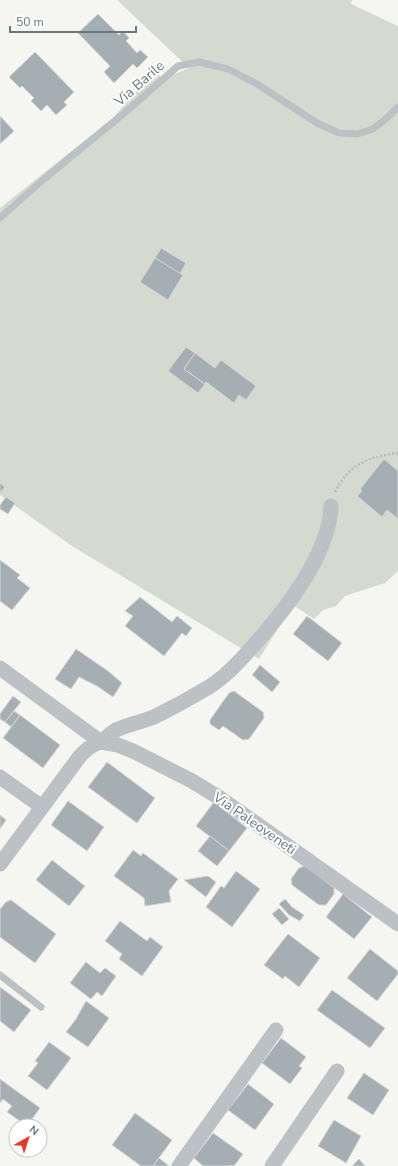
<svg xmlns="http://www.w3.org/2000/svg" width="398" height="1166" viewBox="0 0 398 1166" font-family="'Nunito Sans',sans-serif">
<rect width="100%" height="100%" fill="#f5f5f1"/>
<path fill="#d5dad1" d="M117 0H352L351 4 398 26V571L385 583 345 596 336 606 323 610 314 619 293 605 259 659 72 546 0 495V208L113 118 154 70 163 79 189 68Z"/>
<g fill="#a5afb3" stroke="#d6d6d4">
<path d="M98 14 119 35 123 31 129 38 126 41 137 53 140 50 148 57 137 68 133 64 114 83 104 72 110 66 78 33Z"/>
<path d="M35 52 74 92 64 102 67 105 56 115 47 105 41 111 31 101 34 98 22 86 20 88 9 77Z"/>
<path d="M0 116 14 131 0 144Z"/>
<path d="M161 248 186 263 180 274 155 258Z"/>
<path d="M155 258 183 275 168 300 140 282Z"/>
<path d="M186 347 195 353 184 369 205 384 198 393 168 371Z"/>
<path d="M195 353 215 368 221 360 256 386 246 400 239 395 234 403 206 382 205 384 184 369Z"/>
<path d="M384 459 398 471V519L387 510 382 517 357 496 362 491 360 489Z"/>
<path d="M0 483 5 487 0 493Z"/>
<path d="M6 497 15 503 8 514 0 509V505Z"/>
<path d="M0 560 20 575 17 578 30 588 12 610 0 601Z"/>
<path d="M140 597 172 622 177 616 192 628 186 636 182 633 164 656 125 626 133 616 125 611Z"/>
<path d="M307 616 342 643 328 661 293 634Z"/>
<path d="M76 649 108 671 122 683 113 697 97 686 79 677 71 689 55 679Z"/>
<path d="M260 665 280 682 272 692 252 675Z"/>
<path d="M234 691 263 712 264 718 249 739 243 740 223 726 219 730 210 724V720L229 693Z"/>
<path d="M13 696 21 702 5 722 0 719V714Z"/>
<path d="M14 711 20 715 11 727 5 722Z"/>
<path d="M20 715 60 745 43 768 3 738Z"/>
<path d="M107 762 155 798 137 823 88 787Z"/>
<path d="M68 801 104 827 87 851 51 825Z"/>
<path d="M214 802 247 828 229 851 196 826Z"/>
<path d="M0 815 6 820 0 829Z"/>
<path d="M210 836 229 851 217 866 198 851Z"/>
<path d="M133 850 141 856 143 853 178 879 169 891 171 902 145 906 144 898 114 876Z"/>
<path d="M52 860 85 886 69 906 36 880Z"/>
<path d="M305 866 334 888V894L326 905H319L292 885 291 879 299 868Z"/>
<path d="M236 871 260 889 232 927 206 907 221 886 224 888Z"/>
<path d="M208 876 216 882 206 897 184 880Z"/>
<path d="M343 894 372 917 354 939 326 917Z"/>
<path d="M285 899 292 907 304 915 300 921 289 915 279 904Z"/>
<path d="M11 900 56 934 35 963 0 937V909L6 902Z"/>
<path d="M279 908 289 919 282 925 272 914Z"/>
<path d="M120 921 147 941 150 937 163 947 142 976 119 959 122 954 105 941Z"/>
<path d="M288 934 320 958 299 987 285 976 283 979 264 965Z"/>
<path d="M370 949 398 971V974L377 1001 347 978Z"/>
<path d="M86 962 100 973 105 968 116 976 102 996 97 992 91 999 70 983Z"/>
<path d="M0 987 31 1010 14 1032 0 1021Z"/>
<path d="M332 990 385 1028 370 1048 317 1010Z"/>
<path d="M86 1001 109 1018 88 1047 66 1032 76 1019Z"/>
<path d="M281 1038 306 1057 299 1066 302 1068 290 1084 262 1063Z"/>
<path d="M49 1042 71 1058 47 1090 28 1076 38 1063 35 1061Z"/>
<path d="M364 1073 389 1090 373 1115 347 1098Z"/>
<path d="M0 1079 40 1108 27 1126 7 1112 12 1106 3 1099 0 1103Z"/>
<path d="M248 1084 274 1104 255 1130 228 1110Z"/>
<path d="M135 1113 172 1140 153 1166H141L112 1145Z"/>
<path d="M334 1120 361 1136 346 1163 318 1146Z"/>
<path d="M213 1133 243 1154 234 1166 230 1165 229 1166H203L194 1158Z"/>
<path d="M159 1158 169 1166H153Z"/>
<path d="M359 1159 365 1166H352Z"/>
</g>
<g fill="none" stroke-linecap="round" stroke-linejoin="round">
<path stroke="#b8bbbd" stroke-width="2.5" stroke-dasharray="2 2" stroke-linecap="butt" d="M335 492C349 464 368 457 398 453"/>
<g stroke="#bbc1c4" stroke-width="7">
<path d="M0 218 44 179 128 110 178 66 199 62 228 69 257 84 317 123 339 133 357 134 373 129 387 118 398 107"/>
<path d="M0 975 41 1007"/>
</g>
<g stroke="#bbc1c4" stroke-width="15">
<path d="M0 668 101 742 118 745 135 752 192 781 223 800 398 924"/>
<path d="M0 777 42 807"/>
<path d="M0 864 80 756C83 753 86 750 89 748 92 745 96 744 100 742 106 739 110 733 116 730 128 724 142 722 154 717 170 709 187 700 202 691 223 680 239 662 254 645 286 609 329 555 331 506"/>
<path d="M179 1166 276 1030"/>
<path d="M272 1166 337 1071"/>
</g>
</g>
<g text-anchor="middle" stroke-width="4" stroke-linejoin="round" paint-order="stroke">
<g font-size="14" fill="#647982" stroke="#fff">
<text transform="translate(139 83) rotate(-41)" y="5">Via Barile</text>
<text transform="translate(255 823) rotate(35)" y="5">Via Paleoveneti</text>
</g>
</g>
<g transform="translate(28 1138) rotate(39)"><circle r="19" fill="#ffffff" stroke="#c1c9cd"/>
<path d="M0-3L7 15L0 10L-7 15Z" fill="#e23a25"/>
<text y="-6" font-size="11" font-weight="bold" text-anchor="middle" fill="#647982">N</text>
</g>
<path d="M10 26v6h126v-6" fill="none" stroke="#647982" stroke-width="2"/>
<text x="16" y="26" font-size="12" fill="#647982" stroke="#ffffff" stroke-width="3" paint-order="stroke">50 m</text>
</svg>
